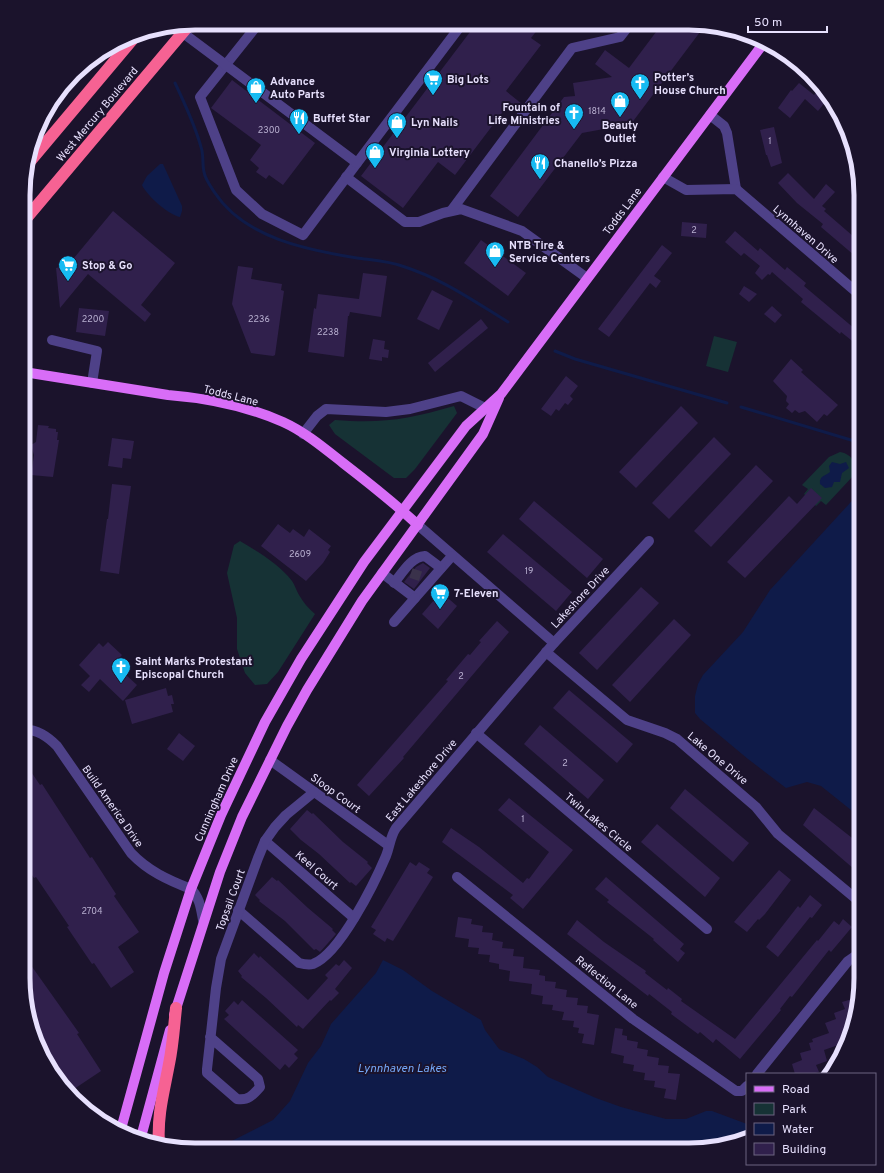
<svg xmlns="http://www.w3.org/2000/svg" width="884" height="1173" viewBox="0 0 884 1173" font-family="Overpass,sans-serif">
<rect width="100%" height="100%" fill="#1b132c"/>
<g fill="#163235">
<path d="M714 336 737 342 728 372 706 366Z"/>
<path d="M454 406 457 413 415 469 406 478H394L335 434 329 425 335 420C382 424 409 419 454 406Z"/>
<path d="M840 452C852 454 858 464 854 475L826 505 821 501 816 506 804 494 808 489 802 485 829 457Z"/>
<path d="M240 541C258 552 279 564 292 581 295 585 296 590 299 595 303 602 308 608 315 614L278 672 267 684 255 685 245 673 237 649V618L227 573 234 545Z"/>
</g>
<g fill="#0f1b49">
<path d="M160 164H163L182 206V211L180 217C169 215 147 196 142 185L147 176Z"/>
<path d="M832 462 840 464 846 462 849 468 842 473 840 482H834L832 487 825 488 820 484C819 475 826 476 830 472L829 466Z"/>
<path d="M861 491V818L821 786 807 782 786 788 748 759 700 719 695 713V696L698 684 703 675 743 632 770 590Z"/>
<path d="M383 960 403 970 432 991 481 1020 485 1030 499 1049 524 1059 537 1067 548 1077 596 1098 621 1107 666 1119H686L706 1111H712L747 1124V1136L689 1150 216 1149 273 1120 290 1101 308 1063 321 1046 331 1024 376 973Z"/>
</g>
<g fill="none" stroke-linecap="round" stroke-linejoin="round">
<g stroke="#0f1b49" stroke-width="3">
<path d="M175 83C185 104 195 125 201 147 204 155 202 164 204 172 205 179 211 187 215 193 245 238 307 250 357 258 371 260 388 261 402 266 443 279 472 300 508 322"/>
<path d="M555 351 575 359 727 403"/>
<path d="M741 407 861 443"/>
</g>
</g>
<g fill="#30204c">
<path d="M476 24H542L531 38 541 45 506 91 522 104 516 112 508 105 455 175 438 162 403 208 361 176Z"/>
<path d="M662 24H706L631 124 582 133 518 217 490 196 564 97 575 96 573 83 612 77 595 64 605 50 629 68Z"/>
<path d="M232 80 315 143 283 185 269 175 266 179 256 172 259 168 250 160 261 145 211 108Z"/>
<path d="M799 83 814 95 816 93 826 101 818 111 805 99 790 118 778 108 791 90 792 91Z"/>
<path d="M774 127 782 163 771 167 767 155H766L760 130Z"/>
<path d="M788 173 814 199 826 184 835 192 822 206 826 209 824 211 861 243V261L821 227 823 224 797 203 778 183Z"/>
<path d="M113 211 175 263 141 305 151 314 145 322 88 274 60 308 56 268 60 267 65 262 69 264Z"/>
<path d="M682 222 707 224 706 238 681 236Z"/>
<path d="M735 231 758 251 760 248 785 270 787 267 806 283 804 286 861 334V348L841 332 840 334 801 302 803 299 772 272 770 275 768 274 762 280 755 273 760 266 744 253 741 256 725 242Z"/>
<path d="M481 240 526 273 508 296 464 263Z"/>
<path d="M662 245 672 253 654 276 661 281 656 288 650 283 609 337 598 329Z"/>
<path d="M238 266 253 268 251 279 282 284 281 290 284 291 275 355 273 356 251 353 232 304Z"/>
<path d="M363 273 387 276 381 317 350 312 349 316H348L344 357 308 352 314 308 316 309 318 294 359 299Z"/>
<path d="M744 286 757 294 749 302 739 294Z"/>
<path d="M432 290 453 301 439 330 417 319Z"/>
<path d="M772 306 782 315 775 323 764 314Z"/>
<path d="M79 308 109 311 105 336 76 332Z"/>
<path d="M481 319 488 328 435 372 428 363Z"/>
<path d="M373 339 385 341 384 349 389 350 388 358 382 357V361L369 359Z"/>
<path d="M791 359 803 370 801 372 838 405 827 416 824 414 817 422 805 411 799 413 795 410 792 413 786 408 789 404 786 401 787 396 773 381Z"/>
<path d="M566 376 578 386 570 396 573 399 568 405 565 403 559 411 556 409 551 416 541 409Z"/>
<path d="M681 406 698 423 636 488 619 472Z"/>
<path d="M38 425 49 426 48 428 56 429V432H58L57 440H59L53 477 31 475 34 455 31 445 36 442Z"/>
<path d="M714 437 731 454 669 519 652 503Z"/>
<path d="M112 438 134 441 131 459 123 458 122 468 108 466Z"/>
<path d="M756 465 773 481 711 547 694 531Z"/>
<path d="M112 484 131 486 119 574 100 571 107 519H108Z"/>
<path d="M811 488 822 498 745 578 727 562 789 496 797 504Z"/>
<path d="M534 501 603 559 587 578 519 519Z"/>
<path d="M278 524 290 533 293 529 304 537 309 529 331 546 328 550 330 552 323 563 306 581 261 546Z"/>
<path d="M503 534 572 592 556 611 487 552Z"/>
<path d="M423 563 430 568 414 589 404 582 416 567Z"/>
<path d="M641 587 659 603 597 670 579 653Z"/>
<path d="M441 592 457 606 438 629 422 614Z"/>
<path d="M674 619 691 635 630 702 612 685Z"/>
<path d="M497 621 509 632 403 757 404 758 369 796 357 785 448 681 446 680 468 654 470 655 481 642 479 641Z"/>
<path d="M108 642 122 655 114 664 137 685 123 701 100 679 89 692 81 685 90 676 79 665 99 643 103 647Z"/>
<path d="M166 688 168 696 172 695 174 704H171L173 712 132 724 125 700Z"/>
<path d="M569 690 633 744 617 763 553 708Z"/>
<path d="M540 725 604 780 588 799 524 744Z"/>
<path d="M179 733 195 746 183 761 167 749Z"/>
<path d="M23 760 40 785 42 784 90 858 92 857 116 894 114 896 139 932 118 947 134 972 111 988 94 963 92 964 67 927 69 926 36 877 34 878 23 862Z"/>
<path d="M685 789 749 843 733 862 670 808Z"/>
<path d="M509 798 573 850 523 909 510 898 513 895 442 842 451 828 479 847 523 883 527 878 529 879 549 852 498 810Z"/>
<path d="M814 808 861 845V871L855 866 854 869 803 825Z"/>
<path d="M307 810 312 814 313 813 343 842 368 862 367 863 372 868 356 886 351 882 350 883 319 854 301 840 290 829Z"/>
<path d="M657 824 720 878 705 897 641 842Z"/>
<path d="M410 862 416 866 419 862 430 869 427 873 433 877 393 941 387 938 385 942 373 934 376 930 371 927Z"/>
<path d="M779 870 791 880 765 914 759 920 758 919 747 932 734 922Z"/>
<path d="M272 877 277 881 278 880 308 908 333 929 332 930 336 934 320 952 316 949 314 950 285 921 259 901 260 900 255 895Z"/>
<path d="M606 877 684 944 680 949 685 953 678 962 653 940 654 939 607 902 609 900 595 889Z"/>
<path d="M810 895 822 905 812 918 810 917 778 957 766 947 798 906 800 908Z"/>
<path d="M458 917 472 919 471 924 483 926 482 932 493 933 492 940 503 942 502 948 514 949 513 956 524 957 523 968 540 970 539 975 545 976V981L556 982 555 988 567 990 566 997 578 998 577 1005 588 1006 587 1013 599 1015 594 1045 582 1043 584 1034 578 1033 579 1028 573 1027 574 1021 562 1020 564 1012 552 1010 553 1005 542 1004 543 996 531 994 532 984 509 981 510 971 499 969V964L489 962 490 955 478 954 479 948 468 947 469 939 455 937Z"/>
<path d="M843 919 852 927 831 952 829 950 792 997 790 996 780 1009 781 1010 740 1059 716 1039 713 1043 700 1032 698 1034 671 1014 672 1012 649 994 648 996 644 993 567 934 577 920 604 942 646 971 645 973 667 990 668 988 682 999 681 1001 735 1039 817 940 818 941 834 921 839 925Z"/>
<path d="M254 953 259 958 260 956 308 1000 328 978 325 975 336 964 339 966 344 960 352 968 335 989 339 993 331 1001 330 1000 303 1029 298 1025 297 1027 266 998 241 977 242 976 238 971Z"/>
<path d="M23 954 79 1033 77 1034 101 1071 68 1093 41 1054 23 978Z"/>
<path d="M859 997 853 1026 841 1034 844 1043 824 1050 827 1061 816 1065 819 1072 812 1074H795L792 1064 802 1060 800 1053 811 1050 809 1043 813 1042 812 1039 829 1033 825 1023 836 1019 834 1013 845 1009 842 1002Z"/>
<path d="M242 1000 298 1050 294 1054 298 1058 289 1068 285 1064 280 1070 224 1019 229 1015 225 1011 234 1001 238 1005Z"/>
<path d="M615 1028 623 1029 622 1035 627 1036V1040L638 1042 637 1048 648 1050 647 1056 659 1058 658 1065 669 1066 668 1073 680 1074 676 1100 664 1098 666 1089 654 1087 655 1081 644 1080 645 1073 633 1071 634 1065 623 1063 624 1056 611 1053Z"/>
</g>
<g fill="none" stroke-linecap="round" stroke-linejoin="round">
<path stroke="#3a324b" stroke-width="10" stroke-dasharray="10 5" stroke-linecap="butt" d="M411 573 423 577"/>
<g stroke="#4e4188" stroke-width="10">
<path d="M259 23 200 97 236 190 262 214 303 235 357 163"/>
<path d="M183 33 357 163 462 24"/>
<path d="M710 115 724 126 727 133 736 189"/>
<path d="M346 177 405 222H419L443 213 461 209 522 231 587 278"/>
<path d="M663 177 686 190 736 189 861 296"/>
<path d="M451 211 572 48 620 37 630 24"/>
<path d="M52 340 97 351 92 383"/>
<path d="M303 434 317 416 326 409 386 412 410 409 461 396 485 408"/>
<path d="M418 525 554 643"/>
<path d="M382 573 415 598 452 556"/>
<path d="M394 583C403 572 411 557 425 556L441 568"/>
<path d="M394 622 415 598"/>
<path d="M546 652 627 720 665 733 677 739 756 807 778 834 861 903"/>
<path d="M23 729C38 730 47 736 57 746L131 853C148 871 168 880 191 889 200 898 201 909 203 920"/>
<path d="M476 733 707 929"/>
<path d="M270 760 388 845"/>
<path d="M265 841 354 918"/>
<path d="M457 877 633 1019 736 1091H742L747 1086"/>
<path d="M238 910 299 963C303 964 309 965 313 964 340 954 375 882 386 856 390 846 390 837 396 828L554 643 649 541"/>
<path d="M210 1037 258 1079 260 1087C253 1095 248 1101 237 1099L207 1073V1069L216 988 221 959 258 858 265 841 275 827 286 815 314 792"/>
<path d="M757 1074 848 961 861 952"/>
</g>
<g stroke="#d86df7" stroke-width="10">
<path d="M24 372 168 395C206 398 247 406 283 422 305 432 324 448 343 463 369 483 394 503 418 525"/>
<path d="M174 1015 220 872 242 817 287 726 307 690 362 601 483 434 499 398"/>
<path d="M121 1129 164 973 191 889 221 815 265 722 301 659 364 562 466 426 501 394 763 44"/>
<path d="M141 1137 170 1030"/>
</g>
<g stroke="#f66293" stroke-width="12">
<path d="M27 165 138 33"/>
<path d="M24 221 190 24"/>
<path d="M159 1144C157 1115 164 1091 169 1064 173 1045 174 1026 176 1008"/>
</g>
</g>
<defs>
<g id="supermarket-pin" transform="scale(1)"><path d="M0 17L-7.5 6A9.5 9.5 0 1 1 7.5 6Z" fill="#17bbf2" stroke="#1b132c"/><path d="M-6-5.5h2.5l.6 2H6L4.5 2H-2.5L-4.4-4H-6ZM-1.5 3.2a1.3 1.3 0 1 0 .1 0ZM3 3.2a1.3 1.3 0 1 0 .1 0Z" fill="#fff"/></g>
<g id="church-pin" transform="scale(1)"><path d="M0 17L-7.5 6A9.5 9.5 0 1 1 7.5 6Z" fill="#17bbf2" stroke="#1b132c"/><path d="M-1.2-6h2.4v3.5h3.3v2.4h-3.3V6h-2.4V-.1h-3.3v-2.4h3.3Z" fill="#fff"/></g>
<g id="shop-pin" transform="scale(1)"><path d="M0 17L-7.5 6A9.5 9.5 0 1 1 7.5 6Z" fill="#17bbf2" stroke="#1b132c"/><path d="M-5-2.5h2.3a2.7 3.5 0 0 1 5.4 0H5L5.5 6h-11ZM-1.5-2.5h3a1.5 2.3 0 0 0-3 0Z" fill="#fff"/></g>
<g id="restaurant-pin" transform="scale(1)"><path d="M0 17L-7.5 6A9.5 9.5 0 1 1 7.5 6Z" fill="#17bbf2" stroke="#1b132c"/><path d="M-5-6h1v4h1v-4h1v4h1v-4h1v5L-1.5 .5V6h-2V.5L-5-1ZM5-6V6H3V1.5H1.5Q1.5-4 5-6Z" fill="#fff"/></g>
</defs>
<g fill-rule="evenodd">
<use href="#supermarket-pin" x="433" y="79"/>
<use href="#church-pin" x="640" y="83"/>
<use href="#shop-pin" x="256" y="87"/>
<use href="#shop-pin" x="620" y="101"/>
<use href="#church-pin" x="574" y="113"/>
<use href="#restaurant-pin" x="299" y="118"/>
<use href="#shop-pin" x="397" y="122"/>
<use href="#shop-pin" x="375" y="152"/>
<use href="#restaurant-pin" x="540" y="163"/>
<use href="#shop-pin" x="495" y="251"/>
<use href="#supermarket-pin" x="68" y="265"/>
<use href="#supermarket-pin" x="440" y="593"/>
<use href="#church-pin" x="121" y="667"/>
</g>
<g text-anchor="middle" stroke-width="4" stroke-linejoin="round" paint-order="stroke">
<g font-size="9" fill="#b9b0d1">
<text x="597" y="114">1814</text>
<text x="269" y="133">2300</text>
<text x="770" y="144">1</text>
<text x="694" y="233">2</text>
<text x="93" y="322">2200</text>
<text x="259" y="322">2236</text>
<text x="328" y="335">2238</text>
<text x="300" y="557">2609</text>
<text x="529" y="574">19</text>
<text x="461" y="679">2</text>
<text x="565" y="766">2</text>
<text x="523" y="822">1</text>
<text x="92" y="914">2704</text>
</g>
<g font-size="11" font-weight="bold" fill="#e7e0fd" stroke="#1b132c" text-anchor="start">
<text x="654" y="81">Potter’s<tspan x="654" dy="13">House Church</tspan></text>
<text x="447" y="83">Big Lots</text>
<text x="270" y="85">Advance<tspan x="270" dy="13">Auto Parts</tspan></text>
<text x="560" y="111" text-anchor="end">Fountain of<tspan x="560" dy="13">Life Ministries</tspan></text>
<text x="313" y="122">Buffet Star</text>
<text x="411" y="126">Lyn Nails</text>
<text x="620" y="129" text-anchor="middle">Beauty<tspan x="620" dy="13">Outlet</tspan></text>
<text x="389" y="156">Virginia Lottery</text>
<text x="554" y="167">Chanello’s Pizza</text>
<text x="509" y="249">NTB Tire &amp;<tspan x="509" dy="13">Service Centers</tspan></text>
<text x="82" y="269">Stop &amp; Go</text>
<text x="454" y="597">7-Eleven</text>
<text x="135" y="665">Saint Marks Protestant<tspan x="135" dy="13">Episcopal Church</tspan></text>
</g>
<g font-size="11" fill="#e7e0fd" stroke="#1b132c">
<text transform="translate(97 114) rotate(-50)" y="4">West Mercury Boulevard</text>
<text transform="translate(622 211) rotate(-53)" y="4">Todds Lane</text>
<text transform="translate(806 234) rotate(41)" y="4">Lynnhaven Drive</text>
<text transform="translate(231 395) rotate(14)" y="4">Todds Lane</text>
<text transform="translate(580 597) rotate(-47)" y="4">Lakeshore Drive</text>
<text transform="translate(718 758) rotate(40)" y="4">Lake One Drive</text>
<text transform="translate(421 780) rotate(-50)" y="4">East Lakeshore Drive</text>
<text transform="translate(336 793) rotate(36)" y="4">Sloop Court</text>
<text transform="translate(216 799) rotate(-66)" y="4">Cunningham Drive</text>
<text transform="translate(113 806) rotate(55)" y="4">Build America Drive</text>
<text transform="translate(599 822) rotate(40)" y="4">Twin Lakes Circle</text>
<text transform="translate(317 870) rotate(41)" y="4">Keel Court</text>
<text transform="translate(230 900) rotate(-70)" y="4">Topsail Court</text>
<text transform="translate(607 982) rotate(39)" y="4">Reflection Lane</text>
</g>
<g font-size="12" font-style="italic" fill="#74a7f7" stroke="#1b132c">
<text x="402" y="1072">Lynnhaven Lakes</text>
</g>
</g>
<path d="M0 0H884V1173H0ZM195 30H689A165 165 0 0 1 854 195V978A165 165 0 0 1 689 1143H195A165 165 0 0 1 30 978V195A165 165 0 0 1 195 30Z" fill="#1b132c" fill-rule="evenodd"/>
<path fill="none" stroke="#e7e0fd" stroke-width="5" d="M195 30H689A165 165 0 0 1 854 195V978A165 165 0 0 1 689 1143H195A165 165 0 0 1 30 978V195A165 165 0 0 1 195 30Z"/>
<rect x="746" y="1073" width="130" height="92" fill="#1b132c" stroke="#6d6580"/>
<rect x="754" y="1086" width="20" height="6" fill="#d86df7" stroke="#6d6580"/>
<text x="782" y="1093" font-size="12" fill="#e7e0fd">Road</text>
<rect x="754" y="1103" width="20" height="12" fill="#163235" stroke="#6d6580"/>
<text x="782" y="1113" font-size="12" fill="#e7e0fd">Park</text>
<rect x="754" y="1123" width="20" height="12" fill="#0f1b49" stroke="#6d6580"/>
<text x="782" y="1133" font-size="12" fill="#e7e0fd">Water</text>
<rect x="754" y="1143" width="20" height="12" fill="#30204c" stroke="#6d6580"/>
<text x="782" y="1153" font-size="12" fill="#e7e0fd">Building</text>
<path d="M748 26v6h79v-6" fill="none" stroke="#e7e0fd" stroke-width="2"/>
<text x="754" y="26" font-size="12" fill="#e7e0fd" stroke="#1b132c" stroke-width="3" paint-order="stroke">50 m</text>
</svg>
